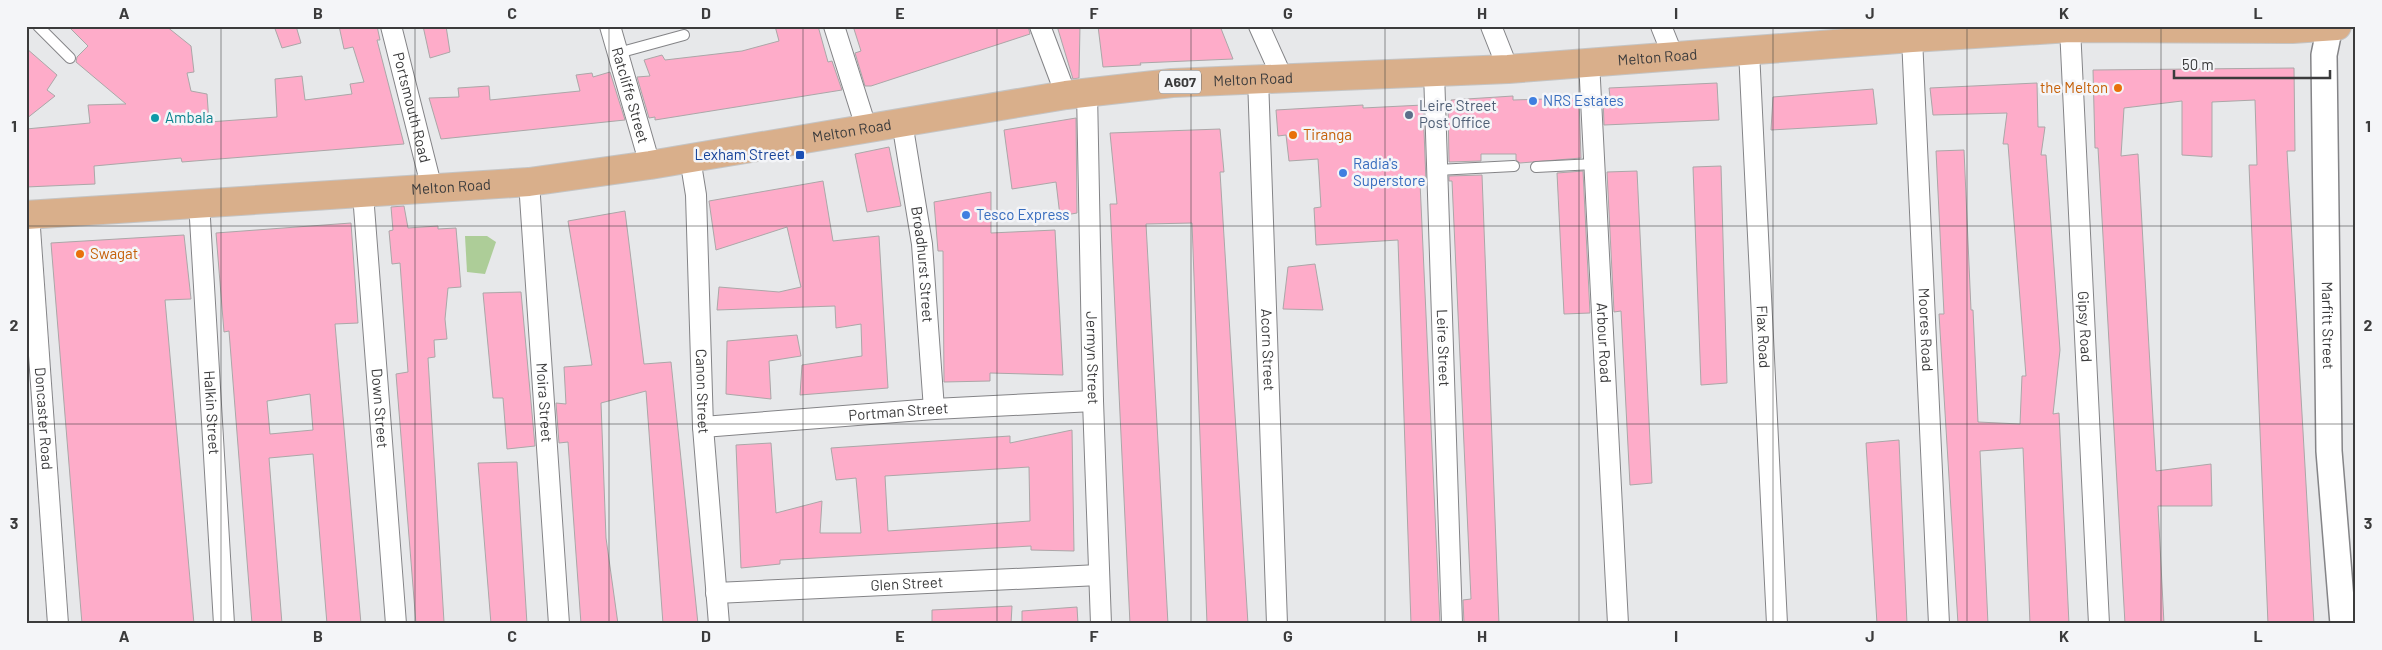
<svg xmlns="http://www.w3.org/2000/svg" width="2382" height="650" viewBox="0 0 2382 650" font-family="Barlow,sans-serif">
<rect width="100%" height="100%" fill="#e7e8ea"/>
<path fill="#adcd98" d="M465 236H487L496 242 485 274 467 272Z"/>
<g fill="#feacc9" stroke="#aba7a8" fill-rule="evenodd">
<path d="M68 26H166L191 46 194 72 187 73 191 91 207 94 209 122 277 117 275 79 302 76 305 100 352 94 350 84 364 82 353 47 344 49 339 26H377L380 40H377L404 144 182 162 181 158 94 166 95 184 26 187V129L90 123 88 105 126 104 76 62 77 57 88 46Z"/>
<path d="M274 26H296L301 43 282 48Z"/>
<path d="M423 26H446L450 52 430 58Z"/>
<path d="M775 26H818L828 62 832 61 842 90 655 120V117L649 118 637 77 650 76 644 60 662 55 665 60 742 51 779 41Z"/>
<path d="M853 26H1028L1030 34 871 86H865L855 53 861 51Z"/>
<path d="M1057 26H1080L1079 78 1073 79Z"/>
<path d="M1098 26H1220L1233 59 1140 63 1141 65 1103 67Z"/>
<path d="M26 48 57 75 47 90 55 96 26 119Z"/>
<path d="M2294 68 2295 151H2287L2314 624H2268L2249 165H2257L2255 100 2212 102V157L2182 155V101L2124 108 2121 156 2138 154 2156 471 2211 464 2212 506H2158L2164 624H2125L2098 148H2095L2093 70Z"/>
<path d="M610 72 625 120 441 139 429 98 459 97 458 88 489 86 490 100 580 91 576 75 592 73 593 77Z"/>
<path d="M1717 83 1719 120 1604 125 1603 97H1610L1609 88Z"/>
<path d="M2037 83 2038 127H2045L2041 155H2046L2060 350 2053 414 2059 413 2069 624H2030L2023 448 1980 451 1988 624H1958L1939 314H1944L1936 151 1964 150 1971 310H1973L1978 422 2020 424 2022 376H2026L2008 144H2003L2007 113 1933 115 1930 88Z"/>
<path d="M1873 89 1877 124 1771 130 1773 97Z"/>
<path d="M1513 96V100L1579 98 1581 158 1520 163 1516 160V154H1481V161L1449 162 1448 102H1451V100Z"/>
<path d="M1363 105V108L1423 105 1426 182H1420L1440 624H1411L1398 240 1316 245 1314 208 1321 207 1318 159 1289 161 1286 135 1278 136 1276 110Z"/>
<path d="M1076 118 1077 213 1060 216 1056 182 1012 189 1004 130Z"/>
<path d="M1220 129 1224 172H1220L1248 624H1207L1192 223 1146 224 1168 624H1130L1110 204H1117L1110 133Z"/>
<path d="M889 147 901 206 867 212 855 154Z"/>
<path d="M1721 166 1727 383 1701 385 1693 167Z"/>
<path d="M1583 171 1590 313 1564 314 1557 173Z"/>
<path d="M1637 171 1652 483 1630 485 1621 311 1614 312 1607 172Z"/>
<path d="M1482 175 1499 624H1464L1463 600 1471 599 1452 181H1449V176Z"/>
<path d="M823 181 833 241 879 236 888 388 800 395 802 365 862 356 861 324 836 328 835 306 717 310 719 287 779 292 801 287 787 227 716 250 709 201Z"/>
<path d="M991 192V233L1055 230 1063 375 990 373V381L944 382 943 251H938L934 202Z"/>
<path d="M404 206 408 228 438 226V229L456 228 461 287 448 288 445 319 447 339 434 340 435 357 428 358 444 622 435 624H416L396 374 408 372 400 263 392 264 389 231 393 230 391 207Z"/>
<path d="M625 211 644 364 671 362 698 624H663L646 391 601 403 606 538 618 624H581L568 442 559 443 556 403 566 404 564 367 592 365 568 221Z"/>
<path d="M351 223 358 323 335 324 361 624H327L313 454 269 458 282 624H252L229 331 224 332 216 233ZM310 394 313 430 270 434 267 401Z"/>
<path d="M184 235 191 299 165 300 194 624H82L51 243Z"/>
<path d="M1315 264 1323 310 1283 309 1288 267Z"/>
<path d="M521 292 535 446 507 449 503 398H493L483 293Z"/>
<path d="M797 335 801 356 769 361 771 399 726 394 727 341Z"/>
<path d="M1072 430 1074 551 1031 550V546L780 560V564L741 568 736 445 771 443 776 513 822 501 820 533H861L856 478 836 480 831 448 1010 436V443ZM1029 467 1030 521 888 531 885 476Z"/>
<path d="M1899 440 1907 624H1877L1866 443Z"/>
<path d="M517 462 527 624H491L478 463Z"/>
<path d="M1012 606 1011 624H932V610Z"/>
<path d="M1077 607 1078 624H1022V611Z"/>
</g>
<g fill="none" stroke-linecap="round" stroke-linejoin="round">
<g stroke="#848487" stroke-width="12">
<g id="service">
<path d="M38 26 70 58"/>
<path d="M618 53 684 35"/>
<path d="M1536 167 1594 164"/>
<path d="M1437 170 1514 166"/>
</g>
</g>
<g stroke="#848487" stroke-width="22">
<g id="minor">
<path id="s1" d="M391 26 432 189"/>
<path id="s2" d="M610 26 650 165"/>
<path d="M834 26 866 127"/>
<path d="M1040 26 1066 95"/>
<path d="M1259 26 1282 77"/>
<path d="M1491 26 1508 69"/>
<path d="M1661 26 1673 56"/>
<path id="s3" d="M2070 28 2099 624"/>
<path id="s4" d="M1912 38 1939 624"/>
<path id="s5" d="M1749 51 1777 624"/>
<path id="s6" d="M1589 61 1618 624"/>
<path id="s7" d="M1434 72 1452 624"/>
<path id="s8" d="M1258 78 1277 624"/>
<path id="s9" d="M1087 92 1093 401 1101 624"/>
<path id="s10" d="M902 122 922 244 934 409"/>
<path id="s11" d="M690 158 696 195 703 427 719 624"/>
<path id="s12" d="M529 182 559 624"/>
<path id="s13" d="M363 194 396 624"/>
<path id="s14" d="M199 202 224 624"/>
<path id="s15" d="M29 214 58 624"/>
<path id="s16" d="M703 427 934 409 1093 401"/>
<path id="s17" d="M716 593 1099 575"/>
</g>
</g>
<g stroke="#848487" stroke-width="28">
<g id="tertiary">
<path id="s18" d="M2330 26 2324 55 2329 451 2343 624"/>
</g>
</g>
<g stroke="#c4c4c4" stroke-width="30">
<g id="primary">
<path id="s19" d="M26 215 529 182 650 165 1066 95 1172 83 1508 69 1912 38 2070 28 2292 29 2337 26"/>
</g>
</g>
<use href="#service" stroke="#fff" stroke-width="10"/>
<use href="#minor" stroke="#fff" stroke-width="20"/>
<use href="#tertiary" stroke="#fff" stroke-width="25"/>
<use href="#primary" stroke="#d9af8b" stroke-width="28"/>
</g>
<path fill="none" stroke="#3b3b3c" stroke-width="1" stroke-opacity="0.55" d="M221 26V624M415 26V624M609 26V624M803 26V624M997 26V624M1191 26V624M1385 26V624M1579 26V624M1773 26V624M1967 26V624M2161 26V624M26 226H2356M26 424H2356"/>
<g fill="#e8710a" stroke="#f4f5f8" stroke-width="2">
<circle cx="2118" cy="88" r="5"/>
<circle cx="1293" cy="135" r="5"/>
<circle cx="80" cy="254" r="5"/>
</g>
<g fill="#3f7fe0" stroke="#f4f5f8" stroke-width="2">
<circle cx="1533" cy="101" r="5"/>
<circle cx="1343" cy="173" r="5"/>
<circle cx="966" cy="215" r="5"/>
</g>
<circle fill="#5c6f8a" stroke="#f4f5f8" stroke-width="2" cx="1409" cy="115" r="5"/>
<circle fill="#0f9aa8" stroke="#f4f5f8" stroke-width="2" cx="155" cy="118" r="5"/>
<rect fill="#1a4fb4" stroke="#f4f5f8" stroke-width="2" x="795" y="150" width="10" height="10" rx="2.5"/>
<g text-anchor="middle" stroke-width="5" stroke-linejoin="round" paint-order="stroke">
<rect fill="#f4f5f8" stroke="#727374" stroke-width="1" x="1159" y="70.5" width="42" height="23" rx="4"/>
<g font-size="14" font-weight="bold" fill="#3b3b3c">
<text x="1180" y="87">A607</text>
</g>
<g font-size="15" fill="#3b3b3c" stroke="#f4f5f8">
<text dy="5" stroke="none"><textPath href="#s19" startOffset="1641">Melton Road</textPath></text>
<text dy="5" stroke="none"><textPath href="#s19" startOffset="1236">Melton Road</textPath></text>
<text dy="5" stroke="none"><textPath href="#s2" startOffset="72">Ratcliffe Street</textPath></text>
<text dy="5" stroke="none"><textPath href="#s1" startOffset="84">Portsmouth Road</textPath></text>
<text dy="5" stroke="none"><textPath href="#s19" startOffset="831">Melton Road</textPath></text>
<text dy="5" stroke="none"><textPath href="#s19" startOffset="426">Melton Road</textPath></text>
<text dy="5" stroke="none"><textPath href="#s10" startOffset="144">Broadhurst Street</textPath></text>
<text dy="5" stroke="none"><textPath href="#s18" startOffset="300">Marfitt Street</textPath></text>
<text dy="5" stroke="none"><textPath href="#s3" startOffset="299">Gipsy Road</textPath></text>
<text dy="5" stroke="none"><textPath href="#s4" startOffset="292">Moores Road</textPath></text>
<text dy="5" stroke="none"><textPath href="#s5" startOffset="286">Flax Road</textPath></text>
<text dy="5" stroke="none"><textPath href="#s6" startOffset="282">Arbour Road</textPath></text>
<text dy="5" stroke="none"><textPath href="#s7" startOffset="276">Leire Street</textPath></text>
<text dy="5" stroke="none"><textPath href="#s8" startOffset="272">Acorn Street</textPath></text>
<text dy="5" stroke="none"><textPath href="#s9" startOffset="266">Jermyn Street</textPath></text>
<text dy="5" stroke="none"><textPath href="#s11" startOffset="234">Canon Street</textPath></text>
<text dy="5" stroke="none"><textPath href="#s12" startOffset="221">Moira Street</textPath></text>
<text dy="5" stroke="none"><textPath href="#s13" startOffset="215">Down Street</textPath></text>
<text dy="5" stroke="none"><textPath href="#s16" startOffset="196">Portman Street</textPath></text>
<text dy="5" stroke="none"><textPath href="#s14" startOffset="211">Halkin Street</textPath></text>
<text dy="5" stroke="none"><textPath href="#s15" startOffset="205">Doncaster Road</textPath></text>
<text dy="5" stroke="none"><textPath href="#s17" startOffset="191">Glen Street</textPath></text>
</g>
<g font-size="15" fill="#c56008" stroke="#f4f5f8" text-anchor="start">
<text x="2108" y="93" text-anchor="end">the Melton</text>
<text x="1303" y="140">Tiranga</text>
<text x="90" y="259">Swagat</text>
</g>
<g font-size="15" fill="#366cbe" stroke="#f4f5f8" text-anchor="start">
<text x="1543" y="106">NRS Estates</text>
<text x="1353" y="169">Radia's<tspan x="1353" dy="17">Superstore</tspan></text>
<text x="976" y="220">Tesco Express</text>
</g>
<g font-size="15" fill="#4e5e75" stroke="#f4f5f8" text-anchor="start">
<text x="1419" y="111">Leire Street<tspan x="1419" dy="17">Post Office</tspan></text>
</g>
<g font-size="15" fill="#0d838f" stroke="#f4f5f8" text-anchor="start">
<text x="165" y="123">Ambala</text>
</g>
<g font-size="15" fill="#164399" stroke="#f4f5f8" text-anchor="end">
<text x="790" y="160">Lexham Street</text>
</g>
</g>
<rect width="2382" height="650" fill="none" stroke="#f4f5f8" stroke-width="55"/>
<path d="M2174 70v8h156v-8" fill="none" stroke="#3b3b3c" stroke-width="2.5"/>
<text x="2182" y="70" font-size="15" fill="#3b3b3c" stroke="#f4f5f8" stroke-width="4" paint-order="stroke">50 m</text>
<rect x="28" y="28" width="2326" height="594" fill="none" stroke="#3b3b3c" stroke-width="2"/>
<g font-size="16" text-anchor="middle" font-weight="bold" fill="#3b3b3c">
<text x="124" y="19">A</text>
<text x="318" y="19">B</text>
<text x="512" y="19">C</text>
<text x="706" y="19">D</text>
<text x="900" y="19">E</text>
<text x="1094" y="19">F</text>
<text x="1288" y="19">G</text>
<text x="1482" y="19">H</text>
<text x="1676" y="19">I</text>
<text x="1870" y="19">J</text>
<text x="2064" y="19">K</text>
<text x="2258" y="19">L</text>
<text x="14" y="132">1</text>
<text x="2368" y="132">1</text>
<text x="14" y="331">2</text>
<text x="2368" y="331">2</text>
<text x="14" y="529">3</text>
<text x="2368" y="529">3</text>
<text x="124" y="642">A</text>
<text x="318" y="642">B</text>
<text x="512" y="642">C</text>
<text x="706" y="642">D</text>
<text x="900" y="642">E</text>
<text x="1094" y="642">F</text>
<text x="1288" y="642">G</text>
<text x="1482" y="642">H</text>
<text x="1676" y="642">I</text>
<text x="1870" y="642">J</text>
<text x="2064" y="642">K</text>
<text x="2258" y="642">L</text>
</g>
</svg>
